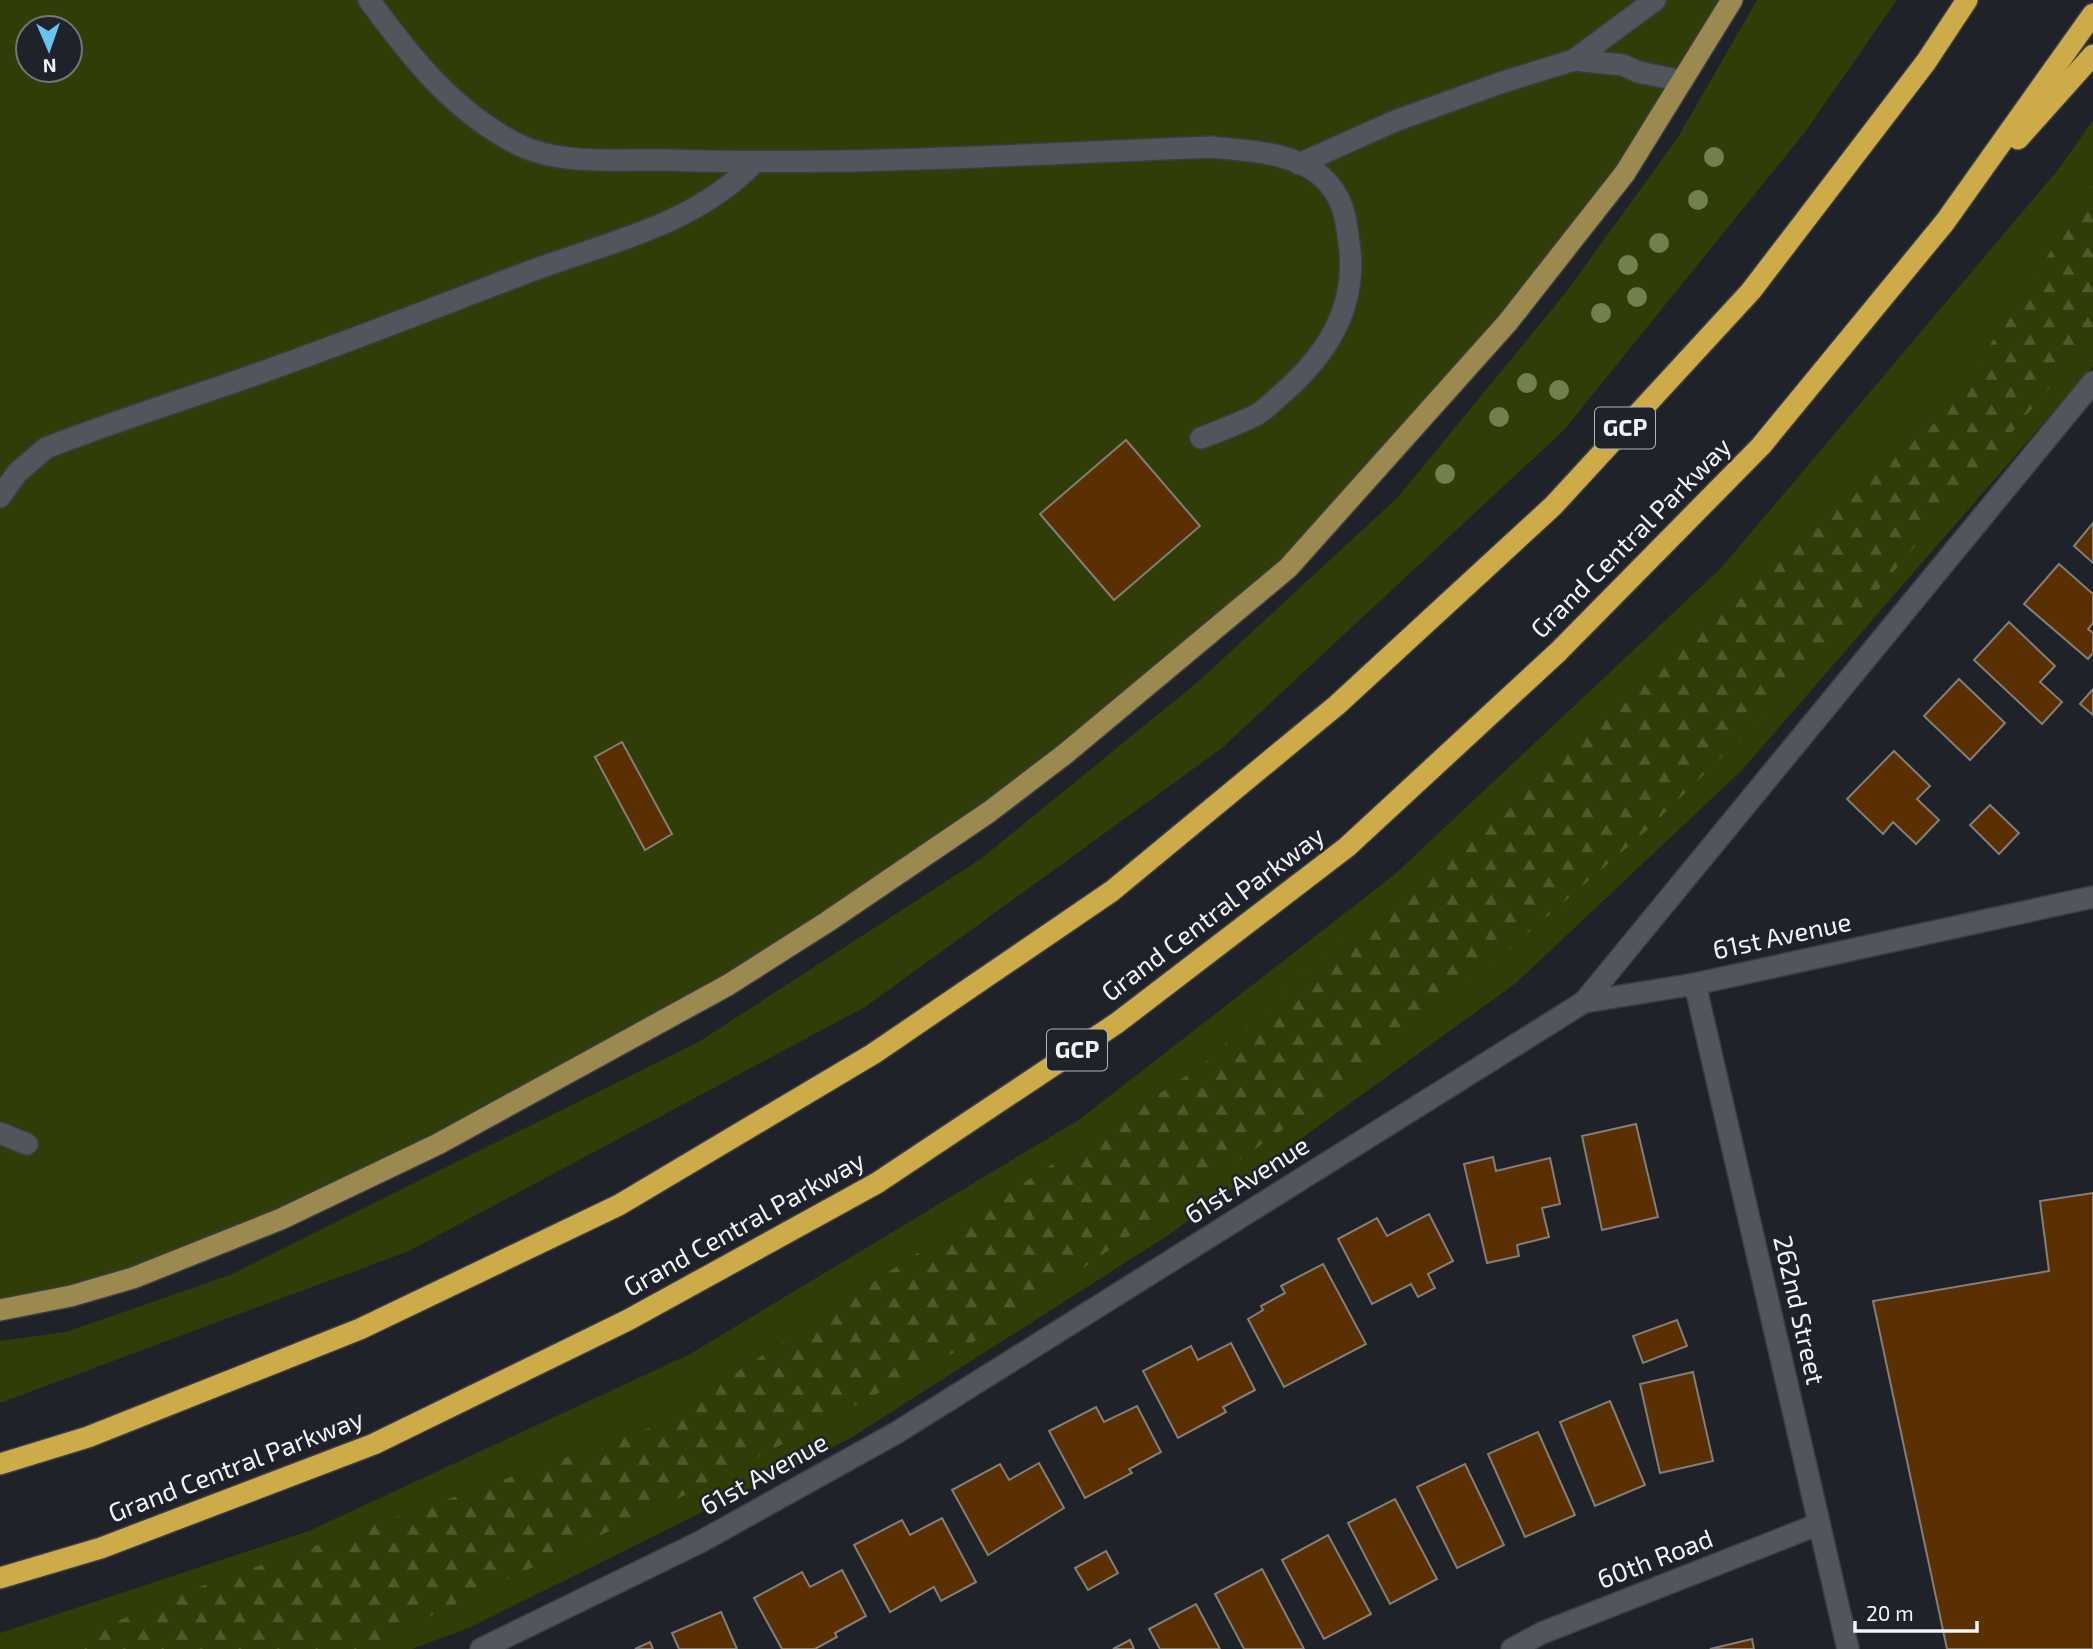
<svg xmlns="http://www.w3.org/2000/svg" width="2093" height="1649" viewBox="0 0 2093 1649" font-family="'Exo 2',sans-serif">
<defs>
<pattern id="forest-firs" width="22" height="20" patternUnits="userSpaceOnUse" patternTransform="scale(1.75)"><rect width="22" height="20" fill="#303d06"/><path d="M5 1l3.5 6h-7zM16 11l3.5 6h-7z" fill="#4e5a2b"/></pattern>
</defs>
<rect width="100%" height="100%" fill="#1f2228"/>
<g fill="#303d06" fill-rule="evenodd">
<path d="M0 0H1732L1625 173 1288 568 1065 754 728 985 212 1248 0 1310ZM28 28H70V70H28Z"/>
<path d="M1757 0H1897L1805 132 1564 430 1222 748 865 1007 409 1251 0 1403V1341L66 1332 230 1275 700 1041 982 858 1200 680 1398 497 1567 291 1678 137Z"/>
<path d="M2093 120V366L1742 770 1516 983 1167 1236 849 1439 469 1628 412 1649H0V1633L309 1531 690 1354 1080 1119 1394 875 1721 568 2057 171Z"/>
</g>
<path fill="url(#forest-firs)" d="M2093 186V335L2058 378 1804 677 1646 831 1373 1067 985 1336 704 1486 361 1649H52L193 1589 655 1426 1201 1066 1624 691 1945 414Z"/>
<g fill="#5a3003" stroke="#847e78" stroke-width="2">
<path d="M1126 440 1200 526 1114 600 1040 514Z"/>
<path d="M2093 523V563L2074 546Z"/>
<path d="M2059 564 2093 594V623L2088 629 2093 633V653L2088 659 2024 604Z"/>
<path d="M2009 622 2055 666 2040 682 2062 702 2042 724 1974 660Z"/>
<path d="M1959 679 2005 723 1970 760 1924 716Z"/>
<path d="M2093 689V715L2080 704Z"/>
<path d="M622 742 672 834 645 850 595 757Z"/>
<path d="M1894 751 1930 786 1917 799 1939 820 1916 844 1893 822 1883 834 1847 799Z"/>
<path d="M1990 805 2019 833 1999 854 1970 825Z"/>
<path d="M1636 1124 1658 1217 1602 1230 1582 1136Z"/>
<path d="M1493 1157 1496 1171 1550 1158 1560 1204 1542 1208 1549 1237 1517 1245 1519 1256 1487 1263 1464 1164Z"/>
<path d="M2093 1193V1649H1947L1873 1301 2049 1271 2040 1201Z"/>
<path d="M1429 1214 1453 1261 1428 1274 1435 1288 1418 1297 1411 1284 1372 1304 1338 1239 1377 1218 1387 1236Z"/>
<path d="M1323 1264 1366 1344 1284 1387 1248 1319 1263 1310 1261 1306 1285 1293 1281 1286Z"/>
<path d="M1677 1320 1687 1346 1643 1363 1633 1336Z"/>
<path d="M1231 1343 1255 1390 1223 1407 1226 1412 1178 1438 1143 1371 1191 1346 1198 1360Z"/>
<path d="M1693 1372 1713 1461 1660 1473 1640 1384Z"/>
<path d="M1610 1401 1645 1485 1595 1506 1560 1422Z"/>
<path d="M1137 1406 1161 1452 1129 1469 1132 1473 1085 1498 1049 1431 1096 1407 1104 1422Z"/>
<path d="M1538 1432 1575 1515 1525 1537 1488 1454Z"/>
<path d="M1039 1463 1064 1508 988 1555 952 1490 1000 1464 1009 1480Z"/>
<path d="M1465 1464 1504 1545 1457 1568 1417 1487Z"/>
<path d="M1395 1499 1437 1579 1390 1604 1348 1523Z"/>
<path d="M942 1518 976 1582 941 1601 934 1587 890 1612 854 1545 902 1520 910 1535Z"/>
<path d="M1328 1535 1371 1614 1324 1639 1282 1560Z"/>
<path d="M1106 1551 1118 1573 1088 1590 1075 1568Z"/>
<path d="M1262 1569 1304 1649H1244L1215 1594Z"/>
<path d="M842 1570 866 1616 835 1633 837 1637 815 1649H782L754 1598 802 1572 810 1587Z"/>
<path d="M1196 1604 1220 1649H1160L1149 1629Z"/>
<path d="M721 1612 737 1649H679L672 1633Z"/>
<path d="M1752 1639 1754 1649H1710Z"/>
<path d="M1130 1640 1134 1649H1113Z"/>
<path d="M650 1642 653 1649H635Z"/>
</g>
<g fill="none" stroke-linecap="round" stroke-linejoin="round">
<g stroke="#3b3e43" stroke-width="24">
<g id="minor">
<path d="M369 0C410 56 452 110 515 143 559 166 618 159 666 160 847 166 1029 154 1210 147 1246 151 1293 151 1322 177 1343 196 1346 217 1349 243 1358 305 1329 352 1284 392 1275 399 1266 410 1256 415 1238 424 1219 431 1201 438"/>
<path d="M1574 60 1623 65 1638 72 1682 81"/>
<path d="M1299 164 1395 121 1500 83 1574 60 1655 0"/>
<path d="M0 497 17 473 46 448C120 419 196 396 271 369 355 339 439 306 523 274 604 243 692 227 754 163"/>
<path d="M1695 984 1848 1649"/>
<path d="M1584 1002 2093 382"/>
<path d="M0 1133 27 1144"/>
<path d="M481 1649 700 1542 896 1433 1584 1002 1695 984 2093 897"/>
<path d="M1512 1649 1542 1633 1819 1524"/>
</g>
</g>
<g stroke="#3b3e43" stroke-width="24">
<path id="major" d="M0 1310 71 1296 133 1278 281 1219 438 1144 728 985 827 922 989 812 1065 754 1288 568 1508 322 1625 173 1732 0"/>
</g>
<g stroke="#3b3e43" stroke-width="24">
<g id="highway">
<path d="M2018 139 2093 55"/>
<path d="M0 1464 88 1437 360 1329 619 1205 873 1054 1112 891 1337 705 1553 506 1751 291 1926 62 1967 0"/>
<path d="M0 1578 101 1548 374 1444 628 1320 877 1183 1117 1023 1347 847 1558 652 1761 446 1945 222 2093 14"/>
</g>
</g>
<use href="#minor" stroke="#52565c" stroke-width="21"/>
<use href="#major" stroke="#9c8950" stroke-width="21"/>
<use href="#highway" stroke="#cdab48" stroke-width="21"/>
</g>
<g fill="#70814d">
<circle cx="1714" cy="157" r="10"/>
<circle cx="1698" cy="200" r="10"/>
<circle cx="1659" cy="243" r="10"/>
<circle cx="1628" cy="265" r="10"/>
<circle cx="1637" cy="297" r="10"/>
<circle cx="1601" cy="313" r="10"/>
<circle cx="1527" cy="383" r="10"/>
<circle cx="1559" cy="390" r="10"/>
<circle cx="1499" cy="417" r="10"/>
<circle cx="1445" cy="474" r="10"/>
</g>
<g text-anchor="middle" stroke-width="5" stroke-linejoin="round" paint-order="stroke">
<g fill="#1f2228" stroke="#b3b5ba" stroke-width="2">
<rect x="1595" y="407.5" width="60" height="41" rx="5"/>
<rect x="1047" y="1029.5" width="60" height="41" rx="5"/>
</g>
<g font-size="24" font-weight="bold" fill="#f2f4f8">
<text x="1625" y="436">GCP</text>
<text x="1077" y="1058">GCP</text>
</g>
<g font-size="26" fill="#f2f4f8" stroke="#1f2228">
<text transform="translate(1631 538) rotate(-45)" y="9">Grand Central Parkway</text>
<text transform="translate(1213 914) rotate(-37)" y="9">Grand Central Parkway</text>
<text transform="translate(1782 936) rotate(-12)" y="9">61st Avenue</text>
<text transform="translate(1247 1180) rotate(-32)" y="9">61st Avenue</text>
<text transform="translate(744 1224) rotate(-29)" y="9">Grand Central Parkway</text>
<text transform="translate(1799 1310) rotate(77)" y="9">262nd Street</text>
<text transform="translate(236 1466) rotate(-21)" y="9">Grand Central Parkway</text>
<text transform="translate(764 1474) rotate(-29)" y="9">61st Avenue</text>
<text transform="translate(1655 1559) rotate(-21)" y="9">60th Road</text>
</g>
</g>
<g transform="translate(49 49) rotate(178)"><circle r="33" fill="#1f2228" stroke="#73767b" stroke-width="2"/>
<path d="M0-5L12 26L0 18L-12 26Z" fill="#67c4ef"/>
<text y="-10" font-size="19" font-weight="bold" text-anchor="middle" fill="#f2f4f8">N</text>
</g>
<path d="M1855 1621v10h122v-10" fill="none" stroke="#f2f4f8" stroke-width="3.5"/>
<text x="1866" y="1621" font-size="21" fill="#f2f4f8" stroke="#1f2228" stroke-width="5" paint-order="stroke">20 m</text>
</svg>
